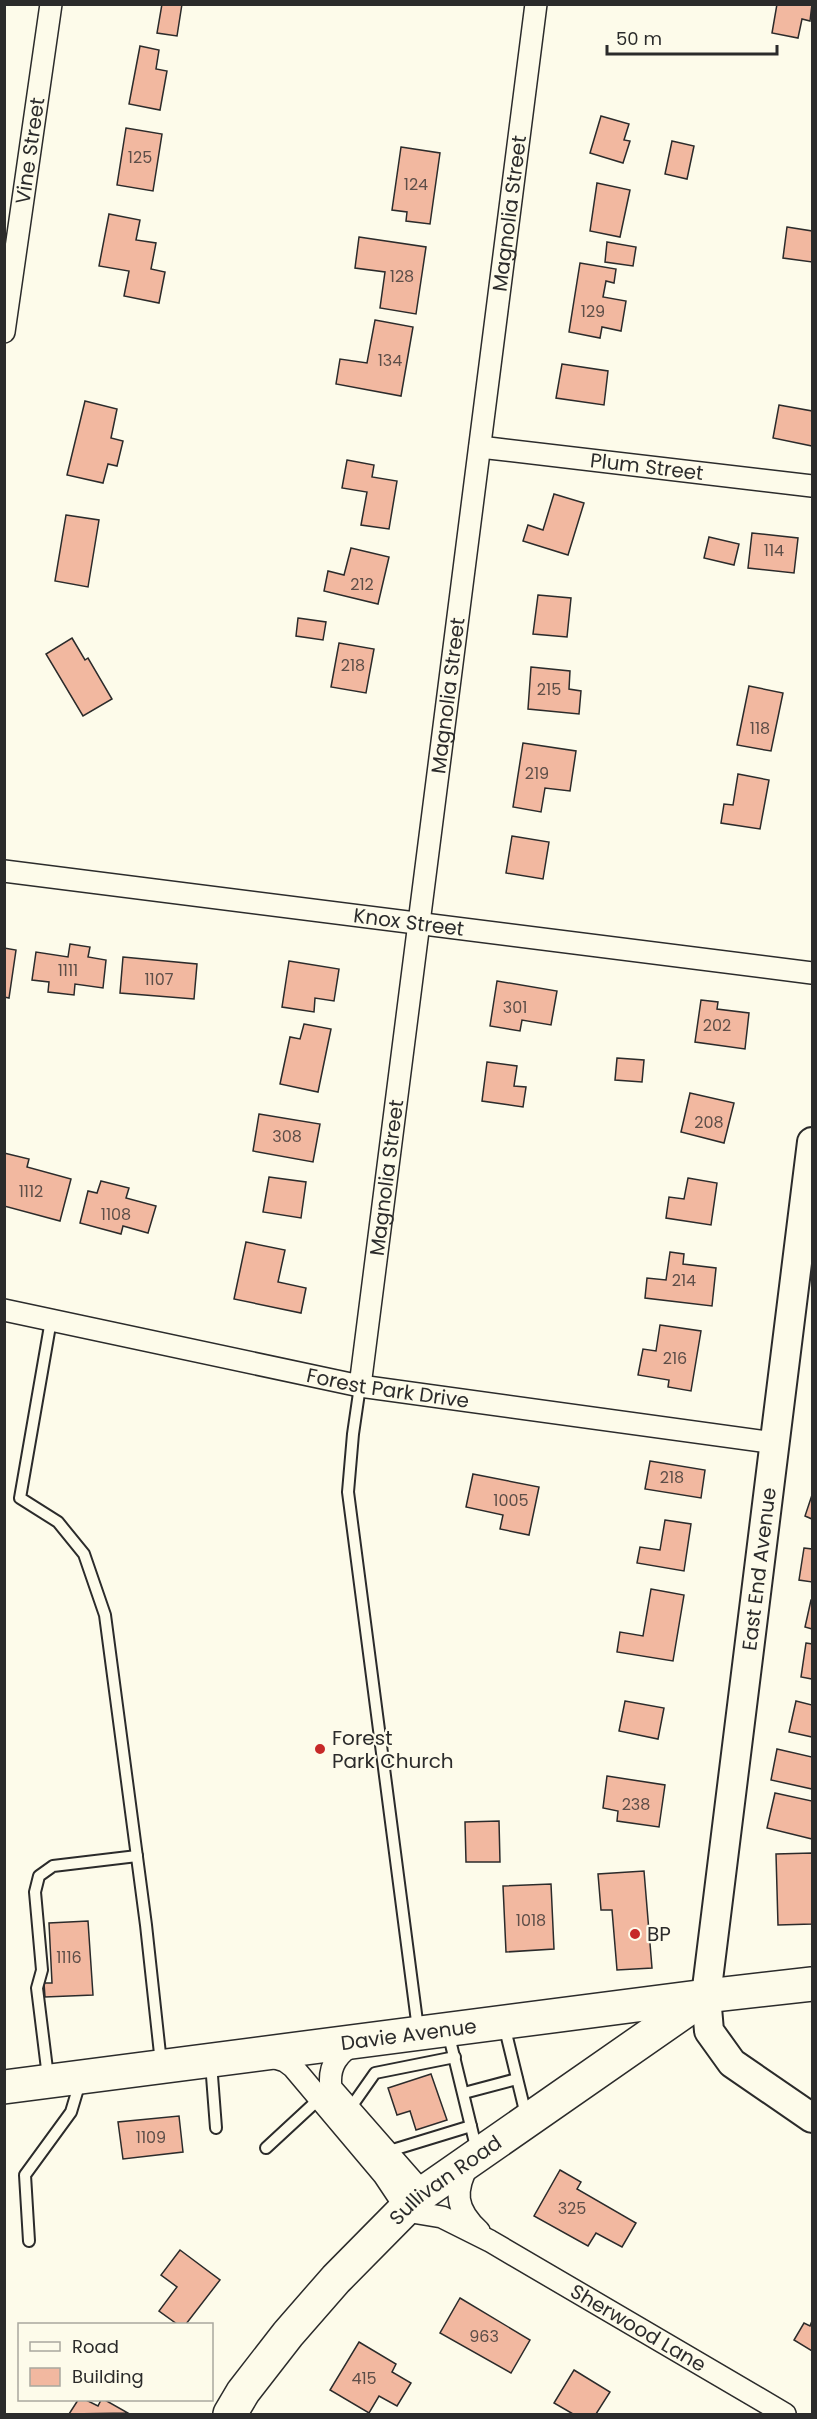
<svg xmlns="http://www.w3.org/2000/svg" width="817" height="2419" viewBox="0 0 817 2419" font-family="Poppins,sans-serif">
<rect width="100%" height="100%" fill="#fdfbea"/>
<g fill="#f2b8a0" stroke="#2b2b2b" stroke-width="1.5">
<path d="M162 4H182L177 36 157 33Z"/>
<path d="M777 4H812L810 21 802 19 798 38 772 33Z"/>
<path d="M140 46 159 50 156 69 167 71 160 110 129 104Z"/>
<path d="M601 116 629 124 624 140 630 141 623 163 590 153Z"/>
<path d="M126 128 162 134 153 191 117 185Z"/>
<path d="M672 141 694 146 687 179 665 174Z"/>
<path d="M401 147 440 153 430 224 406 221 407 212 392 210Z"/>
<path d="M597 183 630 190 620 237 590 231Z"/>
<path d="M109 214 140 220 136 240 156 243 151 269 165 272 159 303 124 296 129 271 99 266Z"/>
<path d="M787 227 812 231V262L783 258Z"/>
<path d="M359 237 426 247 416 314 380 308 385 272 355 268Z"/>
<path d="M607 242 636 247 633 266 605 262Z"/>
<path d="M580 263 616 269 614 283 606 281 603 297 626 301 621 331 602 327 600 338 569 332Z"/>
<path d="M375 320 413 327 401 396 336 384 340 359 367 363Z"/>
<path d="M562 364 608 371 604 405 556 398Z"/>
<path d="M85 401 117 409 111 438 123 441 117 466 108 464 103 483 67 475Z"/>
<path d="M779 405 812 411V446L773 438Z"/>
<path d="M347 460 374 465 372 477 397 481 389 529 361 525 367 492 342 488Z"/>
<path d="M554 494 584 503 568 555 523 541 528 525 543 530Z"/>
<path d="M66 515 99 520 88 587 55 581Z"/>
<path d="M752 533 798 538 794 573 748 568Z"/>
<path d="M709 537 739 544 734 565 704 558Z"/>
<path d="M351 548 389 557 378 604 324 591 328 571 344 575Z"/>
<path d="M538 595 571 598 567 637 533 634Z"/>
<path d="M298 618 326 622 323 640 296 636Z"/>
<path d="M72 638 85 660 88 658 112 699 83 716 46 654Z"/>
<path d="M339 643 374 649 366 693 331 687Z"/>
<path d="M531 667 570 671 569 689 581 691 579 714 528 709Z"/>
<path d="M749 686 783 693 771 751 737 745Z"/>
<path d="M523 743 576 751 570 791 545 788 541 812 513 807Z"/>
<path d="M738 774 769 780 760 829 721 823 724 804 733 805Z"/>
<path d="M512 836 549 842 543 879 506 873Z"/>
<path d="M70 944 90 947 88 957 106 960 103 988 75 984 74 995 48 992 49 982 32 980 36 952 68 957Z"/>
<path d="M4 948 16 950 9 998 4 997Z"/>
<path d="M123 957 197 964 194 999 120 993Z"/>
<path d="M289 961 339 969 334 1001 315 998 314 1012 282 1007Z"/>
<path d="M497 981 557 991 551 1025 522 1020 520 1031 490 1026Z"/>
<path d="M701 1000 718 1002 717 1009 749 1013 745 1049 695 1042Z"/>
<path d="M304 1024 331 1029 318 1092 280 1084 290 1037 300 1039Z"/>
<path d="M617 1058 644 1060 642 1082 615 1080Z"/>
<path d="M487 1062 517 1066 514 1086 526 1087 523 1107 482 1101Z"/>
<path d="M690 1093 734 1103 724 1143 681 1132Z"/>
<path d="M259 1114 320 1124 313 1162 253 1151Z"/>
<path d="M4 1153 29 1159 27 1167 71 1179 60 1221 4 1206Z"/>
<path d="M269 1177 306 1182 301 1218 263 1212Z"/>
<path d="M688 1178 717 1183 711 1225 666 1218 669 1197 684 1199Z"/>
<path d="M101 1181 129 1188 126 1198 156 1206 148 1233 123 1226 121 1234 80 1223 88 1191 97 1193Z"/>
<path d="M246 1242 285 1250 278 1282 306 1288 301 1313 234 1299Z"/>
<path d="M670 1252 684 1254 683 1264 716 1268 712 1306 645 1298 647 1278 666 1280Z"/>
<path d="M660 1325 701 1331 691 1391 668 1387 669 1380 638 1375 643 1349 656 1351Z"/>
<path d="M650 1461 705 1470 701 1498 645 1489Z"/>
<path d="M473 1474 539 1487 529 1535 500 1529 503 1515 466 1507Z"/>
<path d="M812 1495V1519L805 1516Z"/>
<path d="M665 1520 691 1524 684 1571 637 1563 640 1547 660 1550Z"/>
<path d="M804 1548 812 1549V1582L799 1580Z"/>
<path d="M651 1589 684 1595 673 1661 617 1652 620 1632 643 1636Z"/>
<path d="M811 1600H812V1629L805 1627Z"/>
<path d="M806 1643 812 1644V1679L801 1677Z"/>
<path d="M625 1701 664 1708 658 1739 619 1731Z"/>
<path d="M796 1701 812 1705V1737L789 1732Z"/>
<path d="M777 1749 812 1757V1789L771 1780Z"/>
<path d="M607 1776 665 1785 659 1827 617 1821 618 1811 603 1808Z"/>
<path d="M775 1793 812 1801V1839L767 1828Z"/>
<path d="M499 1821 500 1862H466L465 1822Z"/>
<path d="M812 1853V1924L778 1925 776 1854Z"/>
<path d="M644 1871 652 1968 617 1970 612 1910H601L598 1874Z"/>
<path d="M551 1884 554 1949 506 1952 503 1886Z"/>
<path d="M88 1921 93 1995 45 1997 44 1983H52L49 1923Z"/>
<path d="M431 2074 447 2120 416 2130 410 2111 397 2115 388 2088Z"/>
<path d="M179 2116 183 2152 123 2159 118 2122Z"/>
<path d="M560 2170 581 2182 577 2189 636 2223 622 2247 596 2233 588 2246 534 2216Z"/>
<path d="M180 2250 220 2280 186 2324H177L159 2311 177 2287 161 2275Z"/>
<path d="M460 2298 530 2340 511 2373 440 2333Z"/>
<path d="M812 2321V2351L794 2340 804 2323 810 2326Z"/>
<path d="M359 2342 396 2364 392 2372 411 2383 397 2406 379 2396 369 2413 330 2390Z"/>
<path d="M574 2370 610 2392 596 2414H573L554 2403Z"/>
<path d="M78 2400H86L98 2406 101 2400H105L128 2413 69 2414Z"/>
</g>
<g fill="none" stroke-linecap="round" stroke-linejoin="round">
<g stroke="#2b2b2b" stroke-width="14">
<g id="lane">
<path d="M51 1320 20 1498 58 1522 84 1554 105 1615 146 1925 161 2063"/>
<path d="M360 1386 353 1434 348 1492 418 2029"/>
<path d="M504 2025 526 2115"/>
<path d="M448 2032 477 2151"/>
<path d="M211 2063 216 2128"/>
<path d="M48 2077 37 1988 42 1970 35 1892 39 1876 53 1866 137 1856"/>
<path d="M464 2093 517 2079"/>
<path d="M349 2110 375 2073 455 2057"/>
<path d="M266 2148 319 2099"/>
<path d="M386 2152 471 2126"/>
<path d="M29 2241 25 2175 71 2112 80 2082"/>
</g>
</g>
<g stroke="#2b2b2b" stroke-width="24">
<g id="street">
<path id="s1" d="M4 332 51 4"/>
<path id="s2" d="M480 447 812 486"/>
<path id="s3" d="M4 871 812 973"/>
<path id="s4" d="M4 1310 360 1386 775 1443"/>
<path id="s5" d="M360 1386 536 4"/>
<path d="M357 2043C338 2052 328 2066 331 2088L423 2193"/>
<path id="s6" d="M266 2055 285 2061 293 2067 384 2175 406 2208 412 2212 442 2217 490 2241 785 2414"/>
<path d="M469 2163C454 2191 455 2209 479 2231"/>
</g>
</g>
<g stroke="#2b2b2b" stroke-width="32">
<path id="secondary" d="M812 1142 706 1996 709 2031 732 2063 812 2118"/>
</g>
<g stroke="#2b2b2b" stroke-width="36">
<g id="primary">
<path id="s7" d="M4 2087 706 1996 812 1984"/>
<path id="s8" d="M230 2414 243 2392 288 2334 336 2279 416 2198 702 1999"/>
</g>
</g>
<use href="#lane" stroke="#fdfbea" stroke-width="10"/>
<use href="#street" stroke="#fdfbea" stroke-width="21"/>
<use href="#secondary" stroke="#fdfbea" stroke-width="28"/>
<use href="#primary" stroke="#fdfbea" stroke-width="33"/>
</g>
<g fill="#c62828" stroke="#fdfbea" stroke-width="2">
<circle cx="320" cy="1749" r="6"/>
<circle cx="635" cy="1934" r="6"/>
</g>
<g text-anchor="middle" stroke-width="4.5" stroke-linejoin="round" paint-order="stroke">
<g font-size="16" fill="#5d4e48">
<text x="140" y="163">125</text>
<text x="416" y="190">124</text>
<text x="402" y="282">128</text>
<text x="593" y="317">129</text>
<text x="390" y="366">134</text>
<text x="774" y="556">114</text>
<text x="362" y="590">212</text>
<text x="353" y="671">218</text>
<text x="549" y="695">215</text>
<text x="760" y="734">118</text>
<text x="537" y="779">219</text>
<text x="68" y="976">1111</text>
<text x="159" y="985">1107</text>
<text x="515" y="1013">301</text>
<text x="717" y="1031">202</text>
<text x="709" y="1128">208</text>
<text x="287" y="1142">308</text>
<text x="31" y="1197">1112</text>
<text x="116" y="1220">1108</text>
<text x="684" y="1286">214</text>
<text x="675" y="1364">216</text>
<text x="672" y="1483">218</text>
<text x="511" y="1506">1005</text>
<text x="636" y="1810">238</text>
<text x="531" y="1926">1018</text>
<text x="69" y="1963">1116</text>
<text x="151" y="2143">1109</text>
<text x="572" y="2214">325</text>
<text x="484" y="2342">963</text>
<text x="364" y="2384">415</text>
</g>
<g font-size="20" fill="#2b2b2b" stroke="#fdfbea">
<text dy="7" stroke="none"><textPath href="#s1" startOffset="183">Vine Street</textPath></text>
<text dy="7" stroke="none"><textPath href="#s5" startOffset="1182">Magnolia Street</textPath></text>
<text dy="7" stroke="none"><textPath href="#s2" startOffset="168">Plum Street</textPath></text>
<text dy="7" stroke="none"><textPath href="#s5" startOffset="696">Magnolia Street</textPath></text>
<text dy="7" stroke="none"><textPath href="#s3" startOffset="408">Knox Street</textPath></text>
<text dy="7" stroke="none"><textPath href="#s5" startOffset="210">Magnolia Street</textPath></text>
<text dy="7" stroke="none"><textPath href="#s4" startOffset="392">Forest Park Drive</textPath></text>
<text transform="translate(759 1569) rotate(-83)" y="7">East End Avenue</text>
<text dy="7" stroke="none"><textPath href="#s7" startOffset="408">Davie Avenue</textPath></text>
<text dy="7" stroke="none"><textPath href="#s8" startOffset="320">Sullivan Road</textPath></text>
<text dy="7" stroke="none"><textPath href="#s6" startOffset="474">Sherwood Lane</textPath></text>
</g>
<g font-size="20" fill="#2b2b2b" stroke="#fdfbea" text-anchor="start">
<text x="332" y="1745">Forest<tspan x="332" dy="23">Park Church</tspan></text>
<text x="647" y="1941">BP</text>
</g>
</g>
<rect width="817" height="2419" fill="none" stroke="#2b2b2b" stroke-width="12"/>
<rect x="18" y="2323" width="195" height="78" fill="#fdfbea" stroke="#a9a89e" stroke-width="1.5"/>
<rect x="30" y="2342" width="30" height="9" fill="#fdfbea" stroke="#a9a89e" stroke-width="1.5"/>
<text x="72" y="2353" font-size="18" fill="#2b2b2b">Road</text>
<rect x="30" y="2368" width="30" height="18" fill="#f2b8a0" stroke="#a9a89e" stroke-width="1.5"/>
<text x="72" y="2383" font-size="18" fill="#2b2b2b">Building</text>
<path d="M607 45v9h170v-9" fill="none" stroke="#2b2b2b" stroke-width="3"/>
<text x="616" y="45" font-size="18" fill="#2b2b2b" stroke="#fdfbea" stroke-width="4.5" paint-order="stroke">50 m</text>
</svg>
